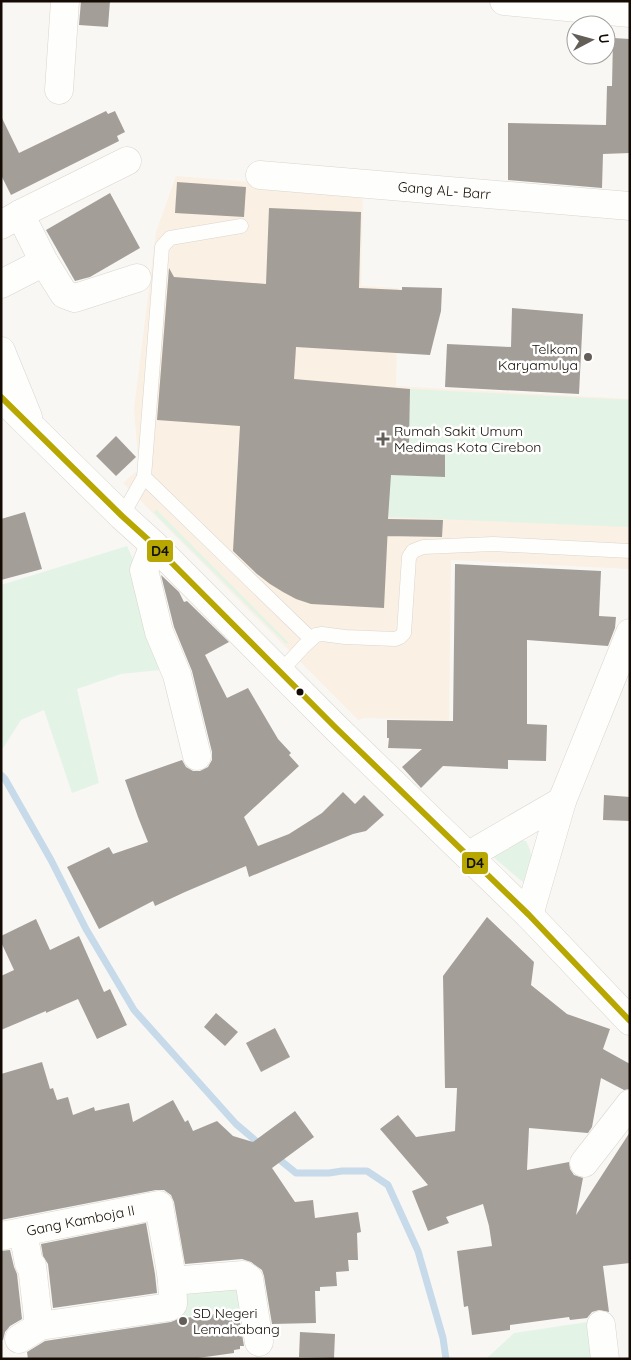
<svg xmlns="http://www.w3.org/2000/svg" width="631" height="1360" viewBox="0 0 631 1360" font-family="Quicksand,sans-serif">
<rect width="100%" height="100%" fill="#f9f7f4"/>
<path fill="#faf0e3" d="M176 176 363 191 361 286 398 288 396 386 630 399V569L451 560 449 720 364 718 358 720 123 483 139 469 134 409 156 232Z"/>
<g fill="#e3f4e7">
<path d="M410 389 630 400V527L388 517 392 454 445 476V446L409 444Z"/>
<path d="M156 509 289 643 286 644 154 513Z"/>
<path d="M127 546 139 573 170 669 121 674 77 689 99 783 72 793 44 710 21 720 1 751V585Z"/>
<path d="M519 840 526 841C535 857 531 868 525 884L493 857Z"/>
<path d="M243 1280 247 1309 183 1317 180 1288Z"/>
<path d="M594 1321 603 1359H486L514 1333Z"/>
</g>
<g fill="none" stroke-linecap="round" stroke-linejoin="round">
<g stroke="#c6daea" stroke-width="7">
<path d="M1 775 5 779 51 860 86 929 134 1010 236 1124 262 1146"/>
<path d="M275 1156 296 1173H329L342 1171H367L388 1185 418 1251 443 1338 446 1359"/>
</g>
</g>
<g fill="#a49e98">
<path d="M81 1H110L108 27 79 25Z"/>
<path d="M613 38 630 39V153L603 154 602 188 508 180V123L606 125 607 86H612Z"/>
<path d="M106 111 108 114 115 111 125 132 117 136 119 141 11 195 1 175V116L19 153Z"/>
<path d="M177 182 246 187 244 217 175 213Z"/>
<path d="M110 193 140 248 90 277 75 281 46 230Z"/>
<path d="M269 208 361 212 359 288 402 290V287L442 288 441 311 430 355 296 347 294 379 410 389 409 444 445 446V477L391 475 388 519 443 520 442 537 387 536 388 525 384 608 311 604 296 599 283 592 270 584 257 574 233 551 240 426 157 420 169 268 174 277 266 284Z"/>
<path d="M512 308 583 314 579 394 445 387 447 344 511 347Z"/>
<path d="M116 436 136 457 116 476 96 456Z"/>
<path d="M25 512 42 569 1 580V519Z"/>
<path d="M455 564 601 571 599 616 616 617 615 628 608 646 527 640V724L547 725 546 761 508 760V769L443 766 421 788 402 767 422 749 388 748 389 738H387V720L453 721Z"/>
<path d="M161 575 179 592 184 602 187 601 229 642 205 655 227 698 248 688 278 739 291 753 289 755 299 766 244 817 258 846 289 834 322 813 343 792 355 804 364 795 384 815 366 831 353 834 249 877 246 866 185 892 155 906 153 901 99 929 67 867 109 847 113 854 148 842 138 817 125 780 182 760 186 767 193 771H200L208 767 212 760V752L192 671 174 627Z"/>
<path d="M604 795 630 797V821L603 820Z"/>
<path d="M487 917 534 962 531 985 567 1014 610 1029 603 1049 630 1064V1089L624 1090 601 1078 592 1127 588 1133 529 1128 527 1170 569 1162 570 1169 574 1175 583 1178 576 1215 630 1132V1263L603 1266 609 1312 599 1310 592 1312 587 1318 570 1320 569 1317 510 1325V1330L472 1335 468 1306 464 1307 457 1251 492 1246 489 1226 483 1204 446 1217 449 1223 428 1231 412 1191 428 1185 380 1129 398 1115 416 1137 455 1131 457 1088H445L443 976Z"/>
<path d="M36 919 50 950 79 936 104 992 110 989 127 1025 97 1039 78 999 46 1013V1011L1 1030V976L14 970 1 942V936Z"/>
<path d="M216 1013 238 1032 225 1046 204 1027Z"/>
<path d="M275 1028 290 1057 261 1072 246 1043Z"/>
<path d="M42 1062 50 1089 53 1088 57 1100 68 1097 73 1115 94 1107 95 1111 129 1103 133 1122 173 1100 185 1122 188 1120 193 1131 217 1121 233 1136 253 1142 295 1111 314 1137 272 1168 295 1202 313 1200 315 1218 358 1212 361 1232 357 1233 358 1260H348L349 1271 336 1272 337 1286 320 1287V1291H315L316 1323 272 1324 264 1276 262 1270 251 1262 242 1259 185 1264 174 1202 171 1195 164 1190H156L1 1220V1074Z"/>
<path d="M146 1223 155 1274 157 1293 53 1308 48 1264 43 1256 41 1244Z"/>
<path d="M10 1250 14 1267 17 1274 22 1319 10 1326 5 1332 3 1340H1V1251Z"/>
<path d="M238 1311 244 1346H240V1349L234 1350V1353L191 1359H28L27 1352 45 1341 171 1322 178 1319Z"/>
<path d="M300 1332 335 1334 334 1358 299 1357Z"/>
</g>
<g fill="none" stroke-linecap="round" stroke-linejoin="round">
<g stroke="#dad5ce" stroke-width="15">
<g id="lane">
<path d="M241 226 170 238 162 247 144 477 311 639"/>
<path d="M122 516 144 477"/>
<path d="M281 671 304 646 316 635 322 634 345 637 395 639 400 637 404 633 409 557 413 551 423 547 493 544 630 551"/>
</g>
</g>
<g stroke="#dad5ce" stroke-width="29">
<g id="street">
<path d="M504 1 630 13"/>
<path d="M59 90 65 1"/>
<path id="s1" d="M260 175 630 206"/>
<path d="M20 214 44 262 64 294 75 298 137 278"/>
<path d="M1 225 20 214 127 161"/>
<path d="M1 284 44 262"/>
<path d="M1 351 28 417"/>
<path d="M1 397 122 516 154 545 335 727 529 915 630 1021"/>
<path d="M154 545 144 570 159 632 177 675 197 756"/>
<path d="M469 855 562 801"/>
<path d="M529 915 562 801 630 633"/>
<path d="M584 1163 630 1104"/>
<path d="M23 1232 29 1264 32 1266 39 1326"/>
<path id="s2" d="M1 1236 159 1205C163 1231 169 1256 172 1281"/>
<path d="M601 1325 605 1359"/>
<path d="M19 1339 40 1326 169 1307 173 1304V1301L172 1281 243 1275 249 1279 259 1342"/>
</g>
</g>
<use href="#lane" stroke="#fefefd" stroke-width="14"/>
<use href="#street" stroke="#fefefd" stroke-width="28"/>
<g stroke="#fff" stroke-width="10">
<path id="bus-1" d="M1 397 122 516 154 545 335 727 529 915 630 1021"/>
</g>
<use href="#bus-1" stroke="#b8a701" stroke-width="6"/>
</g>
<g fill="#645e58" stroke="#fff" stroke-width="2">
<circle cx="588" cy="357" r="5"/>
<path d="M380.5 431.5h5v5h5v5h-5v5h-5v-5h-5v-5h5z"/>
<circle cx="183" cy="1321" r="5"/>
</g>
<circle fill="#140c04" stroke="#fff" stroke-width="2" cx="300" cy="692" r="4.5"/>
<g text-anchor="middle" stroke-width="5" stroke-linejoin="round" paint-order="stroke">
<g font-size="14" fill="#140c04" stroke="#fff">
<text dy="5" stroke="none"><textPath href="#s1" startOffset="185">Gang AL- Barr</textPath></text>
<text dy="5" stroke="none"><textPath href="#s2" startOffset="81">Gang Kamboja II</textPath></text>
</g>
<g font-size="14" fill="#140c04" stroke="#fff" text-anchor="start">
<text x="578" y="354" text-anchor="end">Telkom<tspan x="578" dy="16">Karyamulya</tspan></text>
<text x="394" y="436">Rumah Sakit Umum<tspan x="394" dy="16">Medimas Kota Cirebon</tspan></text>
<text x="193" y="1318">SD Negeri<tspan x="193" dy="16">Lemahabang</tspan></text>
</g>
</g>
<g stroke="#fff" stroke-width="2">
<rect x="146" y="539" width="28" height="24" rx="5" fill="#b8a701"/>
<rect x="461" y="851" width="28" height="24" rx="5" fill="#b8a701"/>
</g>
<g font-size="14" text-anchor="middle" font-weight="bold" fill="#111">
<text x="160" y="556">D4</text>
<text x="475" y="868">D4</text>
</g>
<rect width="631" height="1360" fill="none" stroke="#140c04" stroke-width="5"/>
<g transform="translate(591 40) rotate(84)"><circle r="24" fill="#ffffff" stroke="#a19e9b"/>
<path d="M0-4L9 19L0 12L-9 19Z" fill="#645e58"/>
<text y="-8" font-size="14" font-weight="bold" text-anchor="middle" fill="#140c04">U</text>
</g>
</svg>
